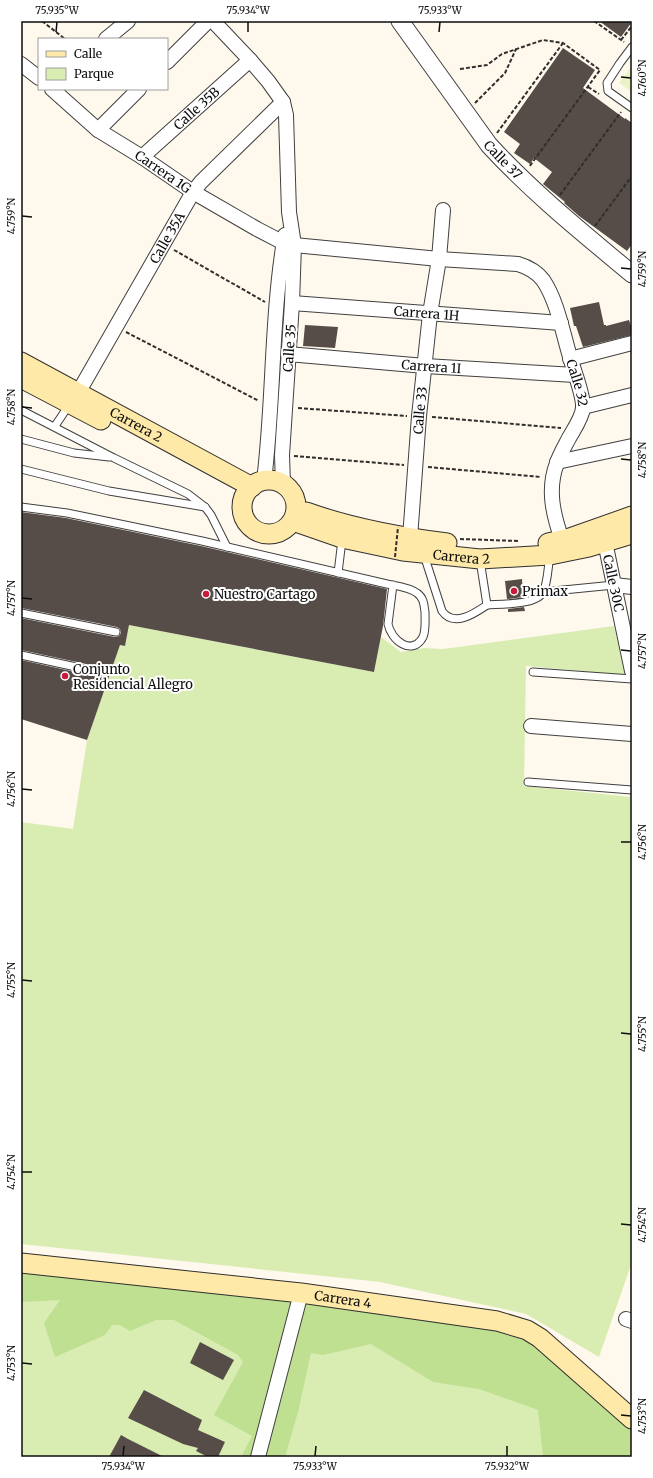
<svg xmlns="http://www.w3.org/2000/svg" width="653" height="1478" viewBox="0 0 653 1478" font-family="Merriweather,serif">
<rect width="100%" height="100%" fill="#fff9ed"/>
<g fill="#d9edb3">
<path d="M129 625 374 672 381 637 401 652 424 648 443 649 614 626 625 675 526 666 524 786 632 797V1262L599 1357 526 1314 380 1282 21 1244V822L73 829 87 740 120 645 125 646Z"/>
<path d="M21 1263 393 1306 632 1457H21Z"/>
</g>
<path fill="#bfdf91" d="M21 1263 301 1293 540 1338 632 1419V1457H543L538 1410 479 1389 433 1382 371 1344 323 1355 311 1353 298 1412 285 1457H241L252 1436 214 1415 243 1362 238 1355 174 1320H156L130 1331 120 1325H112L105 1335 55 1357 44 1323 60 1300 21 1302Z"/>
<path fill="#eaf3c6" d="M632 66V92L619 83Z"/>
<g fill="#564c48">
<path d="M599 21H632V22L621 37Z"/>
<path d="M563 48 595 70 583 88 625 119V118L632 123V244L627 251 579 216 564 203 565 202 543 184 552 172 534 158 530 164 514 153 520 144 504 132Z"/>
<path d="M599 302 604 325H606V326L629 320 632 329V335L583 347 576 326H574L570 308Z"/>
<path d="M305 325 338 327 335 348 303 346Z"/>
<path d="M21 512 66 518 201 546 387 589 383 626 374 672 129 625 125 646 120 645 87 740 21 719V660L98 677 102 676 104 673 103 669 100 667 21 650V618L115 637 119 636 121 633 120 629 117 627 21 608Z"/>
<path d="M522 579 523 597 507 599 505 581Z"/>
<path d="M524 607 525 611 508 612V609Z"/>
<path d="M200 1342 234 1360 223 1380 190 1363Z"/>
<path d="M144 1390 202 1420 198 1430 225 1442 218 1457H208L196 1451 198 1448 183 1444 128 1418Z"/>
<path d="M121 1435 128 1439 164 1457H109Z"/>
</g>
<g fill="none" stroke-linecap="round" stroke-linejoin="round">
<g stroke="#404040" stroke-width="9">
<g id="service">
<path d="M632 47 620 63 607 83 608 91 632 108"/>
<path d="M21 410 114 458 188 494 205 507 211 515 227 547"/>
<path d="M55 426 69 405"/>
<path d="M21 439 74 453 109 457"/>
<path d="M21 469 109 491 205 507"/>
<path d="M21 507 67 513 202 541 387 584C397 586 409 587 417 593 424 598 424 605 425 612 425 620 426 630 423 637 412 657 391 640 388 624L393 585"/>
<path d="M424 555 442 611C454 628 475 613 487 605"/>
<path d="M480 560 487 605C501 604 537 605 543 592 548 583 548 565 550 555"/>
<path d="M338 573 342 540"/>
<path d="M543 592 614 585"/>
<path d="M21 613 116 632"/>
<path d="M21 655 99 672"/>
<path d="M533 672 632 679"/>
<path d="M528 782 632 790"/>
</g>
</g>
<g stroke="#404040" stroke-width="16">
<g id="minor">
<path d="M213 21 250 60 268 81 283 102 286 115 289 212 294 245 292 303 282 455 283 484"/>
<path d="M106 39 128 21"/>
<path d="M167 62 208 21"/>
<path d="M21 64 39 78"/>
<path id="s1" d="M52 89 98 130 142 157 193 192 257 229 284 243"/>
<path d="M98 130 139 89"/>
<path id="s2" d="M142 157 250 60"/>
<path id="s3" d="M294 245 439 259 518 264C528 267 536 271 543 280 558 302 563 335 571 360 574 372 584 396 583 408 582 418 574 429 569 438 565 446 560 454 557 463 547 489 553 514 562 540"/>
<path id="s4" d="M292 303 561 323"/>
<path id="s5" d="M288 354 425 366 575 375"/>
<path d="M570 359 632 343"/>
<path id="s6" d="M78 393 193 192 201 182 283 102"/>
<path d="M583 407 632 395"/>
<path d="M557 462 632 446"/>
<path d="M264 481C274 400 271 316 285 235"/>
<path id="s7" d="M410 538 419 416 430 314 439 259 443 210"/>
<path id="s8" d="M605 542 632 671"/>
<path d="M614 585 632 587"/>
<path d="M531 726 632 734"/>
<path d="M626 1319 632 1321"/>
<path d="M258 1457 301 1293"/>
</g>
</g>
<g stroke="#404040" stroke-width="19">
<g id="tertiary">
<path id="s9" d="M400 21 489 145C532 192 583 233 632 274"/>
</g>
</g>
<g stroke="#2f2f2f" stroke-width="21">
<g id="secondary">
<path id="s10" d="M21 362 252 487"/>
<path d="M21 378 101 420"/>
<circle cx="269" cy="507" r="27"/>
<path d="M306 512C351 528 399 537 447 543"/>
<path id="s11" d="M293 521 342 538 403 551 480 559 550 555 589 547 632 534"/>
<path d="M548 543 570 538 632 516"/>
<path id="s12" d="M21 1263 301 1293 497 1321 527 1330 540 1338 632 1419"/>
</g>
</g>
<g stroke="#2f2f2f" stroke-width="2" stroke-dasharray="4 2" stroke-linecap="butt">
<path d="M42 21 65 39"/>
<path d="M594 21 624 42"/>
<path d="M621 40 632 26"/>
<path d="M460 69 487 65 502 54 543 40 563 43 600 70 529 167"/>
<path d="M588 87 599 94"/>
<path d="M475 103 505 73 516 49"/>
<path d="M497 133 563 43"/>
<path d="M560 195 621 112"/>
<path d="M595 226 632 176"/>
<path d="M174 250 265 302"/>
<path d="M126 332 259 401"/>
<path d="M298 408 407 416"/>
<path d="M432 417 561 428"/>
<path d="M294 456 404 465"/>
<path d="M428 467 541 477"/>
<path d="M294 490 300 498"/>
<path d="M460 539 518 541"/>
</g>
<use href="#service" stroke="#fff" stroke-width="7"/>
<use href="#minor" stroke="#fff" stroke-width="14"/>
<use href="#tertiary" stroke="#fff" stroke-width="17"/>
<use href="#secondary" stroke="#ffe9a8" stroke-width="19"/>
<path stroke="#2f2f2f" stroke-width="2" stroke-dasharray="4 2" stroke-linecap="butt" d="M395 557 398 527"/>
</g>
<path fill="none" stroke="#0d0d0d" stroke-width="1.5" d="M56 32 57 22M248 32V22M439 32 440 22M621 77 631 78M22 216 32 217M621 268 631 269M22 407 32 408M621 459 631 460M22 598 32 599M621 650 631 651M22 789 32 790M621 842H631M22 980 32 981M621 1033 631 1034M22 1172H32M621 1224 631 1225M22 1363 32 1364M621 1415 631 1416M123 1456 124 1446M315 1456 316 1446M507 1456V1446"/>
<g fill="#c81a3b" stroke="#fff" stroke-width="1.5">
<circle cx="514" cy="591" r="4"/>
<circle cx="206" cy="594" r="4"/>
<circle cx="65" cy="676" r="4"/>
</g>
<g text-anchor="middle" stroke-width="4" stroke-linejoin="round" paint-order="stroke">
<g font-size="13" fill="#0d0d0d" stroke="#fff">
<text dy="5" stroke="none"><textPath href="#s2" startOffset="73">Calle 35B</textPath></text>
<text dy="5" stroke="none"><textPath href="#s9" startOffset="173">Calle 37</textPath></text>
<text dy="5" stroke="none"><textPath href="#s1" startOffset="139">Carrera 1G</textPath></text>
<text dy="5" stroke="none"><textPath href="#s6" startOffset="179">Calle 35A</textPath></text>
<text dy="5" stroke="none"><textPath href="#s4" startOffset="135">Carrera 1H</textPath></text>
<text transform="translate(289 348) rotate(-86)" y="5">Calle 35</text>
<text dy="5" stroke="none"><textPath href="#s5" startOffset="144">Carrera 1I</textPath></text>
<text dy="5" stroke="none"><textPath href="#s3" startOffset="364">Calle 32</textPath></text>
<text dy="5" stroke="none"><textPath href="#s7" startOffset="128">Calle 33</textPath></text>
<text dy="5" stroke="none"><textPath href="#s10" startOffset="131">Carrera 2</textPath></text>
<text dy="5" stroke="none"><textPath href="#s11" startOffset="173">Carrera 2</textPath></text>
<text dy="5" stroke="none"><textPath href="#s8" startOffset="42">Calle 30C</textPath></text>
<text dy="5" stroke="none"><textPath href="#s12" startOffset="324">Carrera 4</textPath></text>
</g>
<g font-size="13" fill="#0d0d0d" stroke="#fff" text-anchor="start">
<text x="522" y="596">Primax</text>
<text x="214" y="599">Nuestro Cartago</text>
<text x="73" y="674">Conjunto<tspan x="73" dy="15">Residencial Allegro</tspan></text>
</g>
</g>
<rect width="653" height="1478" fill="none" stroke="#ffffff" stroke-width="44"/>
<rect x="38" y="38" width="130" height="52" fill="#ffffff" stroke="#9e9e9e"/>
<rect x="46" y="51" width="20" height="6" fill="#ffe9a8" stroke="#9e9e9e"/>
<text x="74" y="58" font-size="12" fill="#0d0d0d">Calle</text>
<rect x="46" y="68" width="20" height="12" fill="#d9edb3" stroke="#9e9e9e"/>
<text x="74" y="78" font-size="12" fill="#0d0d0d">Parque</text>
<rect x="22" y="22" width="609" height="1434" fill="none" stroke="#0d0d0d" stroke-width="1.5"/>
<g font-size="10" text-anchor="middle" fill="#0d0d0d">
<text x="57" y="14">75.935°W</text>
<text x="248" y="14">75.934°W</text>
<text x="440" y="14">75.933°W</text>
<text transform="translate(642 78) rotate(-90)" y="4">4.760°N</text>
<text transform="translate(11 216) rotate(-90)" y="4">4.759°N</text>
<text transform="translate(642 269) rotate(-90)" y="4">4.759°N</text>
<text transform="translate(11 407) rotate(-90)" y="4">4.758°N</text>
<text transform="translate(642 460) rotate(-90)" y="4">4.758°N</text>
<text transform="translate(11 598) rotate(-90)" y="4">4.757°N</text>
<text transform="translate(642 651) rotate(-90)" y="4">4.757°N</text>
<text transform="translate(11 789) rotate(-90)" y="4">4.756°N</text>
<text transform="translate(642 842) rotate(-90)" y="4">4.756°N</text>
<text transform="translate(11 980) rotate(-90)" y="4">4.755°N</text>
<text transform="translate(642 1034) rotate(-90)" y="4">4.755°N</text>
<text transform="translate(11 1172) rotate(-90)" y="4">4.754°N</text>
<text transform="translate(642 1225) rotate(-90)" y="4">4.754°N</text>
<text transform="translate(11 1363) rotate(-90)" y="4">4.753°N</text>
<text transform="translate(642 1416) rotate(-90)" y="4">4.753°N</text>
<text x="123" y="1470">75.934°W</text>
<text x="315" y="1470">75.933°W</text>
<text x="507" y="1470">75.932°W</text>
</g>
</svg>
